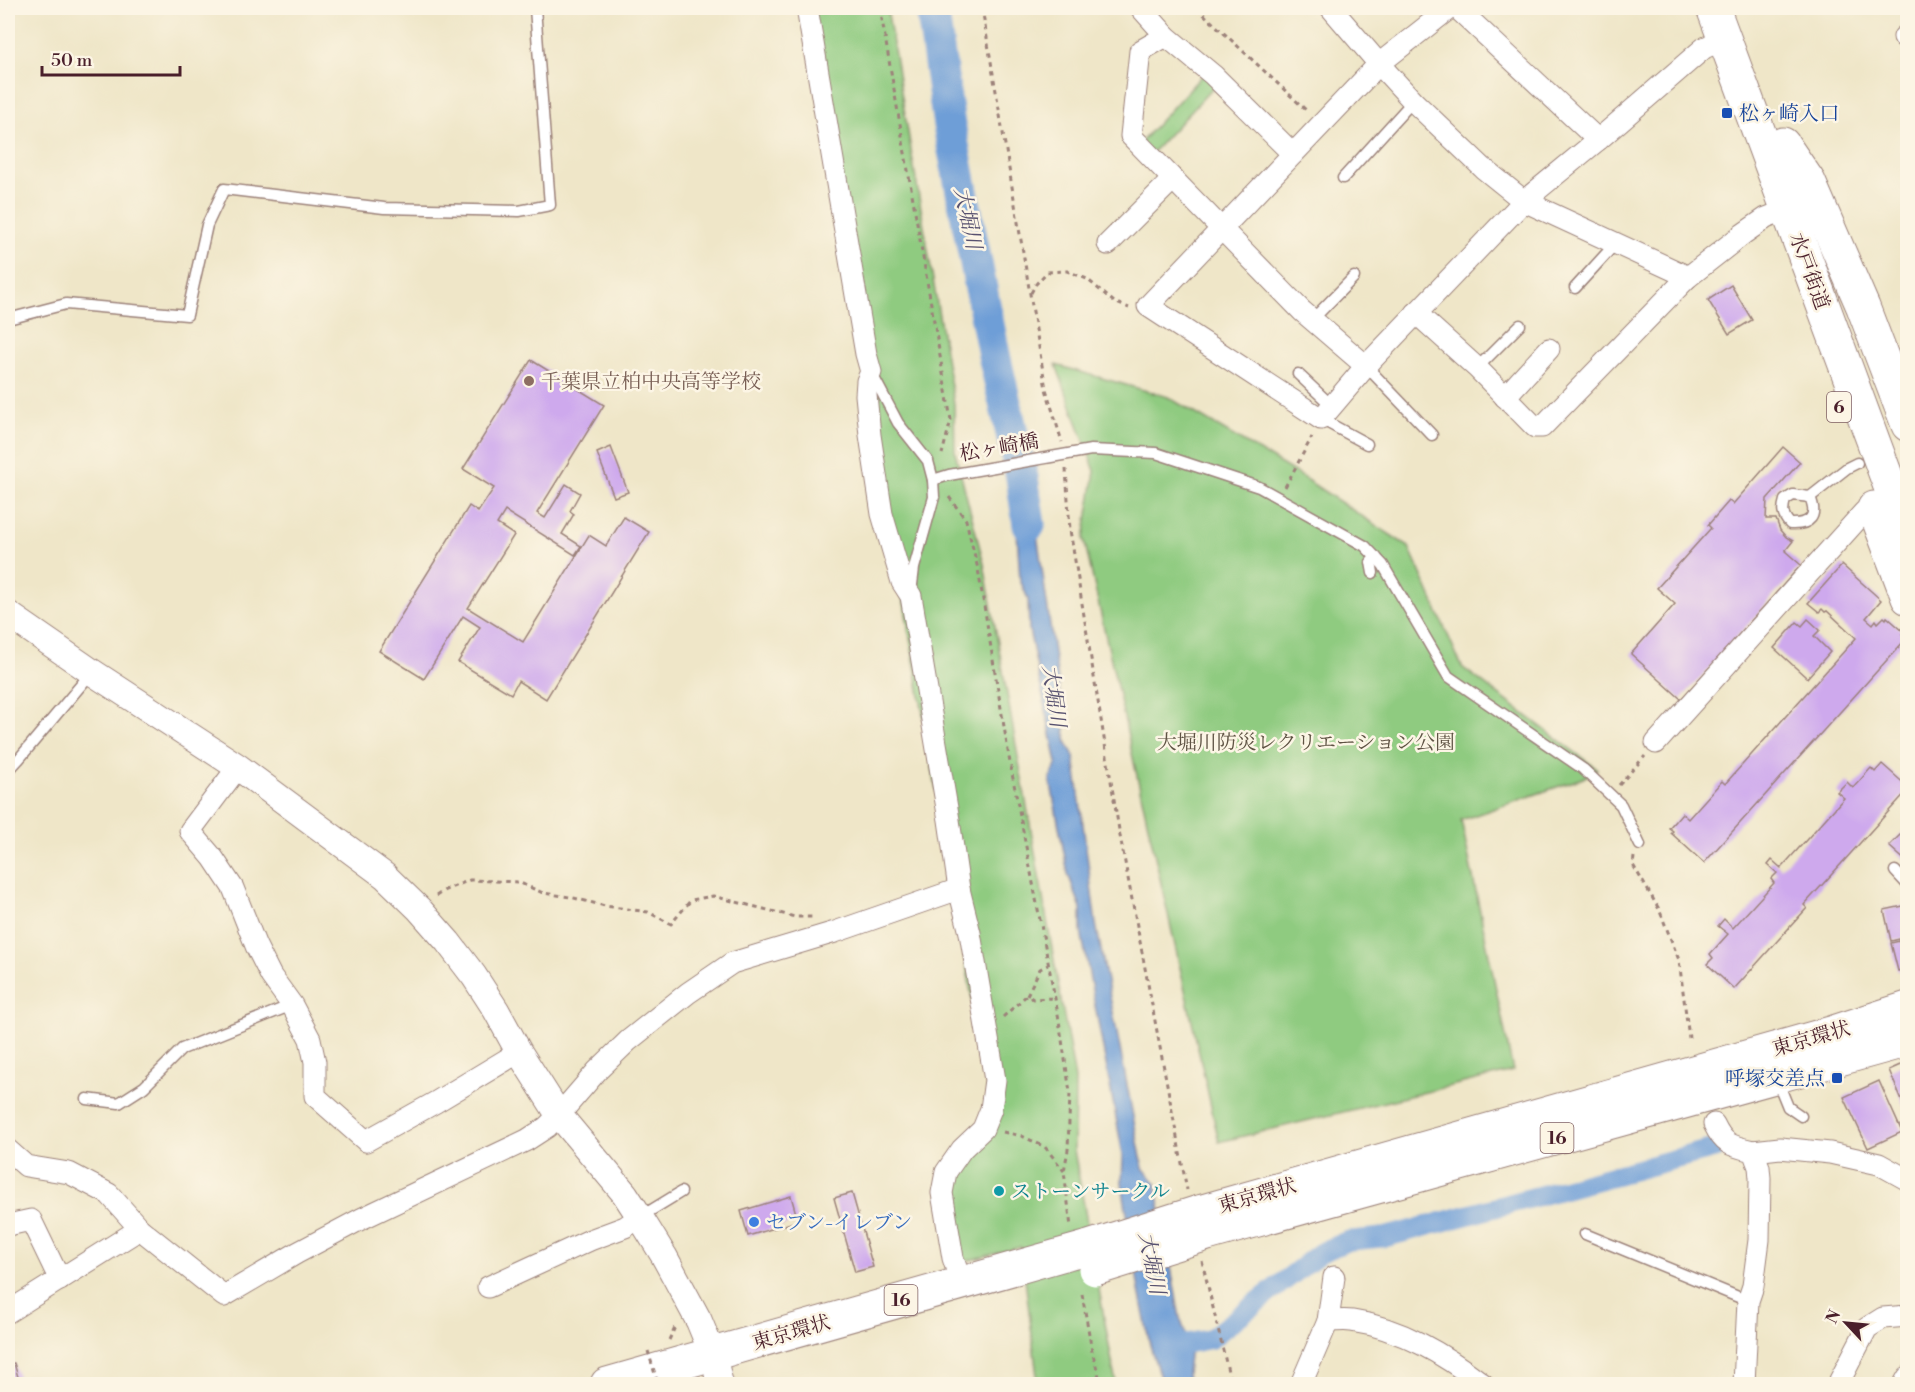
<svg xmlns="http://www.w3.org/2000/svg" width="1915" height="1392" viewBox="0 0 1915 1392" font-family="'Libre Bodoni','Noto Serif JP',serif">
<rect width="100%" height="100%" fill="#fcf5e5"/>
<filter id="ink" filterUnits="userSpaceOnUse"><feTurbulence type="fractalNoise" baseFrequency=".0167" numOctaves="2"/><feDisplacementMap in="SourceGraphic" scale="12" xChannelSelector="R" yChannelSelector="G"/><feConvolveMatrix kernelMatrix="1 2 1 2 8 2 1 2 1" color-interpolation-filters="sRGB"/></filter>
<filter id="wash" filterUnits="userSpaceOnUse"><feTurbulence type="fractalNoise" baseFrequency=".008" numOctaves="4" result="noise"/><feDisplacementMap in="SourceGraphic" scale="24" xChannelSelector="R" yChannelSelector="G"/><feGaussianBlur stdDeviation="1.35" result="paint"/><feColorMatrix in="noise" values="0 0 0 0 0 0 0 0 0 0 0 0 0 0 0 0 0 1.4 0 .05"/><feComposite in="paint" operator="in"/></filter>
<g filter="url(#wash)">
<rect width="100%" height="100%" fill="#efe6c8"/>
<g fill="#8fcb80" stroke="#6c7556" stroke-width="1.5">
<path d="M813 8H887L954 404 955 452 984 564 1075 1079 1074 1150 1116 1384H1038L1021 1247 963 1262 948 1193 956 1168 993 1121 890 521Z"/>
<path d="M1205 72 1219 81 1150 155 1139 144Z"/>
<path d="M1056 365 1168 397 1296 473 1409 547 1462 667 1597 769 1583 778 1461 820 1513 1071 1219 1142 1084 539 1095 471Z"/>
</g>
<path fill="#6e9ed7" stroke="#5c5e81" stroke-width="1.5" d="M1029 478 1067 743 1074 756 1096 924 1143 1168 1156 1183 1180 1318 1190 1346 1187 1374 1189 1384H1162L1150 1345 1139 1290 1122 1183 1123 1155 1081 931V908L1068 874 1050 779 1057 763 1029 630 1028 599 1020 580 1014 482Z"/>
<g fill="none" stroke-linecap="round" stroke-linejoin="round">
<path stroke="#6e9ed7" stroke-width="20" d="M1169 1347 1210 1339 1320 1253 1347 1241 1386 1237 1716 1148"/>
<path stroke="#6e9ed7" stroke-width="33" d="M932 8 949 125 994 355 1022 477 1029 525"/>
</g>
<g id="blocks">
<g fill="#cea9ed">
<path d="M1731 285 1752 320 1729 334 1708 300Z"/>
<path d="M531 360 604 405 537 513 545 518 566 484 580 493 570 511 574 514 562 534 581 546 575 555 505 511 497 524 514 535 468 608 523 642 589 535 606 546 624 517 649 532 546 699 518 681 511 694 458 662 480 627 463 616 424 679 379 651 469 506 478 512 494 488 463 469Z"/>
<path d="M611 447 628 492 614 497 597 453Z"/>
<path d="M1783 447 1800 462 1767 499 1766 519H1776L1780 530 1786 537 1793 541 1785 551 1801 565 1681 699 1631 654 1675 604 1657 588 1711 528 1708 525 1729 501 1733 504Z"/>
<path d="M1842 565 1881 600 1866 618 1873 624 1876 620 1878 623 1884 617 1886 619 1887 617 1904 632 1902 634 1905 636 1903 638 1905 640 1704 863 1671 833 1673 831 1669 828 1682 813 1688 819 1722 781 1725 784 1856 638 1827 611 1825 612 1822 609 1819 612 1808 603Z"/>
<path d="M1808 619 1820 630 1814 636 1830 652 1807 678 1774 648 1797 622 1802 626Z"/>
<path d="M1882 764 1908 787V790L1804 905 1807 908 1734 989 1707 964 1713 958 1710 954 1728 934 1718 926 1724 919 1733 928 1774 883 1771 879 1777 873 1768 865 1772 860 1781 868 1844 798 1837 792 1847 782 1853 788 1871 768 1875 772Z"/>
<path d="M1908 827V863L1889 846Z"/>
<path d="M1908 905V937L1891 941 1884 910Z"/>
<path d="M1908 939V968L1898 971 1891 943Z"/>
<path d="M1907 1062V1113L1889 1070Z"/>
<path d="M1879 1081 1902 1132 1868 1148 1844 1097Z"/>
<path d="M852 1193 873 1267 855 1272 834 1198Z"/>
<path d="M791 1196 798 1221 748 1236 741 1211Z"/>
<path d="M14 1363 20 1384H8V1364Z"/>
</g>
</g>
</g>
<g filter="url(#ink)">
<use href="#blocks" fill-opacity="0" stroke="#9c827a" stroke-width="1.5"/>
<g fill="none" stroke-linecap="round" stroke-linejoin="round">
<g stroke="#9c827a" stroke-width="13">
<g id="service">
<path d="M1343 178 1413 101"/>
<path d="M1575 288 1616 243"/>
<path d="M8 319 66 304 187 315 207 225 224 189 384 208 519 211 550 205 535 8"/>
<path d="M1312 320 1354 277"/>
<path d="M1366 366 1432 435"/>
<path d="M1477 368 1520 325"/>
<path d="M871 372 898 423 928 461 933 480 934 497 914 568 911 593"/>
<path d="M1298 374 1332 406"/>
<path d="M1321 419 1367 444"/>
<path d="M933 480 949 475 1091 450 1156 453 1259 487 1365 546 1383 565 1448 676 1583 769 1621 805 1640 845"/>
<path d="M1793 495 1810 497C1818 516 1811 525 1790 524 1782 515 1782 510 1785 500Z"/>
<path d="M1810 497 1847 468 1857 463"/>
<path d="M1373 573 1371 562 1376 557"/>
<path d="M8 771 18 760 92 672"/>
<path d="M1895 871 1908 885"/>
<path d="M1777 1080 1788 1107 1801 1116"/>
<path d="M87 1099 119 1103 144 1087 182 1049 292 1005"/>
<path d="M640 1217 681 1192"/>
<path d="M1585 1234 1748 1301"/>
</g>
</g>
<g stroke="#9c827a" stroke-width="23">
<g id="minor">
<path d="M807 8 866 354 871 372 867 381 866 395 870 435 882 514 902 582 911 596 949 820 959 889 970 933 995 1080 991 1109 983 1129 962 1149 946 1172 942 1193 953 1258 961 1283"/>
<path d="M1141 8 1166 36 1140 51 1131 136 1302 311 1366 366"/>
<path d="M1331 8 1379 64 1413 101 1483 168 1524 201 1682 274 1687 278"/>
<path d="M1450 8 1379 64 1148 306 1321 419 1366 366 1524 201 1598 140 1704 48 1725 39"/>
<path d="M1457 8 1598 140"/>
<path d="M1166 36 1213 75 1293 154"/>
<path d="M1904 37 1908 34"/>
<path d="M1108 244 1173 179"/>
<path d="M1416 313 1477 368 1535 427H1542L1687 278 1743 234 1766 218 1787 210"/>
<path d="M1505 397 1549 349"/>
<path d="M1656 743 1864 512 1873 507"/>
<path d="M238 767 190 831 213 858 233 888 256 946 271 976 292 1005 310 1039 315 1062V1096L366 1141 436 1102 519 1052"/>
<path d="M1714 1124C1724 1145 1731 1146 1753 1151L1759 1167 1760 1178 1759 1240 1753 1286 1748 1301 1744 1384"/>
<path d="M8 1150 26 1166 69 1173 109 1194 140 1229 224 1296 297 1253 361 1219 527 1140 547 1127 559 1115 597 1071 628 1041 688 993 732 963 835 932 959 889"/>
<path d="M1753 1151 1780 1148 1830 1153 1879 1164 1908 1180"/>
<path d="M8 1225 31 1220 60 1280"/>
<path d="M1334 1277 1328 1321C1336 1321 1345 1320 1352 1321 1401 1328 1445 1355 1483 1384"/>
<path d="M488 1287 590 1240 625 1227 640 1217"/>
<path d="M8 1312 140 1229"/>
<path d="M1301 1384 1328 1321"/>
<path d="M1838 1384 1867 1328 1883 1318 1908 1316"/>
<path d="M1904 1384 1908 1377"/>
</g>
</g>
<g stroke="#9c827a" stroke-width="28">
<path id="tertiary" d="M8 614 92 672 238 767 385 876 419 909 448 942 474 976 496 1010 519 1052 559 1115 625 1194 640 1217 664 1256 699 1321 713 1355 720 1384"/>
</g>
<g stroke="#9c827a" stroke-width="35">
<g id="trunk">
<path d="M1713 8 1908 535"/>
<path d="M1783 144 1809 182 1863 307 1908 425"/>
<path d="M1874 508 1908 598"/>
<path d="M1199 1212 1834 1032 1908 1008"/>
<path d="M1207 1234 1908 1040"/>
<path d="M607 1384 1089 1247"/>
</g>
</g>
<g stroke="#9c827a" stroke-width="3" stroke-dasharray="4.5 4.5" stroke-linecap="butt">
<path d="M880 8 951 420 942 454"/>
<path d="M982 8 1046 389 1062 442"/>
<path d="M1197 8 1307 111"/>
<path d="M1031 293 1036 284 1047 272 1067 271 1087 279 1114 302 1129 308"/>
<path d="M1066 469 1070 530 1120 836 1187 1190"/>
<path d="M1285 487 1312 437"/>
<path d="M949 497 966 520 978 569 1010 763 1058 1014 1070 1092 1068 1150 1064 1171 1071 1227"/>
<path d="M1619 785 1645 756"/>
<path d="M1634 857 1633 865 1659 909 1679 960 1689 1038"/>
<path d="M436 896 445 890 470 880 518 882 543 893 570 897 605 906 648 912 671 924 691 900 713 896 795 917H813"/>
<path d="M1027 995 1040 969 1048 965"/>
<path d="M1003 1017 1027 995 1033 999 1055 998"/>
<path d="M1003 1132 1022 1136 1045 1147 1064 1171"/>
<path d="M1202 1261 1231 1384"/>
<path d="M1082 1294 1092 1351 1101 1384"/>
<path d="M669 1340 675 1327"/>
</g>
<use href="#service" stroke="#fff" stroke-width="10"/>
<use href="#minor" stroke="#fff" stroke-width="21"/>
<use href="#tertiary" stroke="#fff" stroke-width="26"/>
<use href="#trunk" stroke="#fff" stroke-width="33"/>
<g stroke="#9c827a" stroke-width="35" stroke-linecap="butt">
<g id="trunk-bridge">
<path d="M1089 1247 1199 1212"/>
<path d="M1095 1269 1207 1234"/>
</g>
</g>
<path stroke="#9c827a" stroke-width="3" stroke-dasharray="4.5 4.5" stroke-linecap="butt" d="M648 1351 658 1384"/>
<use href="#trunk-bridge" stroke="#fff" stroke-width="33"/>
</g>
</g>
<g fill="#1a4fb4" stroke="#fcf5e5" stroke-width="2">
<rect x="1721" y="107" width="12" height="12" rx="3"/>
<rect x="1831" y="1072" width="12" height="12" rx="3"/>
</g>
<circle fill="#8d6e63" stroke="#fcf5e5" stroke-width="2" cx="529" cy="381" r="6"/>
<circle fill="#0f9aa8" stroke="#fcf5e5" stroke-width="2" cx="999" cy="1191" r="6"/>
<circle fill="#3f7fe0" stroke="#fcf5e5" stroke-width="2" cx="754" cy="1222" r="6"/>
<g text-anchor="middle" stroke-width="5" stroke-linejoin="round" paint-order="stroke">
<g fill="#fcf5e5" stroke="#7f5f63" stroke-width="1.5">
<rect x="1827" y="392" width="24" height="30" rx="4.5"/>
<rect x="1540.5" y="1123" width="33" height="30" rx="4.5"/>
<rect x="884.5" y="1285" width="33" height="30" rx="4.5"/>
</g>
<g font-size="18" font-weight="bold" fill="#4a1f2b">
<text x="1839" y="413">6</text>
<text x="1557" y="1144">16</text>
<text x="901" y="1306">16</text>
</g>
<g font-size="20" fill="#164399" stroke="#fcf5e5" text-anchor="start">
<text x="1739" y="120">松ヶ崎入口</text>
<text x="1825" y="1085" text-anchor="end">呼塚交差点</text>
</g>
<g font-size="20" fill="#4a1f2b" stroke="#fcf5e5">
<text transform="translate(1810 271) rotate(70)" y="7">水戸街道</text>
<text transform="translate(999 447) rotate(-10)" y="7">松ヶ崎橋</text>
<text transform="translate(1811 1038) rotate(-16)" y="7">東京環状</text>
<text transform="translate(1257 1195) rotate(-16)" y="7">東京環状</text>
<text transform="translate(791 1332) rotate(-16)" y="7">東京環状</text>
</g>
<g font-size="20" fill="#785e54" stroke="#fcf5e5" text-anchor="start">
<text x="541" y="388">千葉県立柏中央高等学校</text>
</g>
<g font-size="20" fill="#5f5344" stroke="#fcf5e5">
<text x="1306" y="749">大堀川防災レクリエーション公園</text>
</g>
<g font-size="20" fill="#0d838f" stroke="#fcf5e5" text-anchor="start">
<text x="1011" y="1198">ストーンサークル</text>
</g>
<g font-size="20" fill="#366cbe" stroke="#fcf5e5" text-anchor="start">
<text x="766" y="1229">セブン-イレブン</text>
</g>
<g font-size="21" font-style="italic" fill="#585270" stroke="#fcf5e5">
<text transform="translate(968 218) rotate(78)" y="7">大堀川</text>
<text transform="translate(1054 696) rotate(82)" y="7">大堀川</text>
<text transform="translate(1152 1263) rotate(79)" y="7">大堀川</text>
</g>
</g>
<rect width="1915" height="1392" fill="none" stroke="#fcf5e5" stroke-width="30"/>
<g transform="translate(1846 1323) rotate(296)" stroke="#fcf5e5" stroke-width="4.5" paint-order="stroke">
<path d="M0-4.5L10 22L0 15L-10 22Z" fill="#4a1f2b"/>
<text y="-9" font-size="16" font-weight="bold" text-anchor="middle" fill="#4a1f2b">N</text>
</g>
<path d="M42 66v9h138v-9" fill="none" stroke="#4a1f2b" stroke-width="3"/>
<text x="51" y="66" font-size="18" fill="#4a1f2b" stroke="#fcf5e5" stroke-width="4.5" paint-order="stroke">50 m</text>
</svg>
